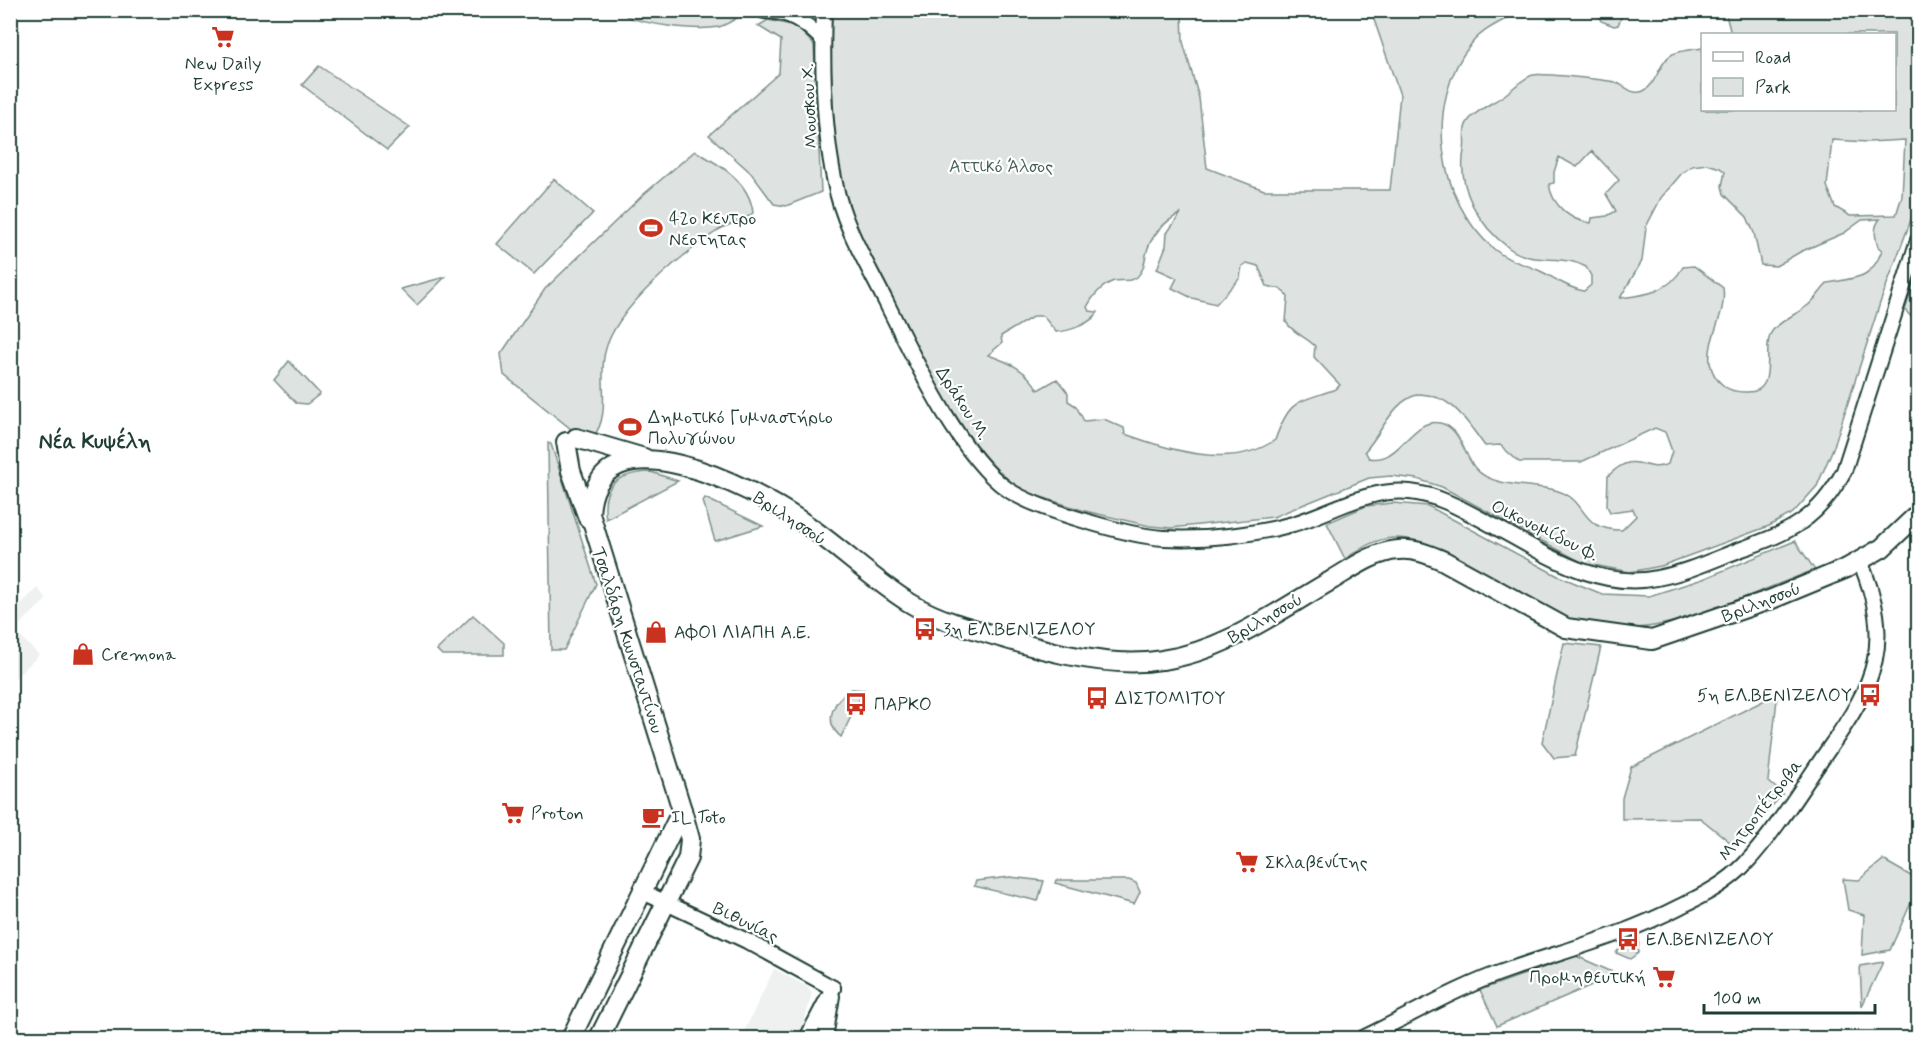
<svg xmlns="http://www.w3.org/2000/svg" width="1929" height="1049" viewBox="0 0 1929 1049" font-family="Mynerve,sans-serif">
<rect width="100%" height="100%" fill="#fff"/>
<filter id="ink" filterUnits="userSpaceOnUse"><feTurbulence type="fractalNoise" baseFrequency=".0167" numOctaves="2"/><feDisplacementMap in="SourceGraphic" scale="12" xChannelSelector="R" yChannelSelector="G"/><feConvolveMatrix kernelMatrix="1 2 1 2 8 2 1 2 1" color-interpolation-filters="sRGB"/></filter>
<g filter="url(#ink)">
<g fill="#eef1f0">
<path d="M37 588 47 599 14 630 39 655 11 682V614Z"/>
<path d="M774 969 808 987 812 993 800 1038H741Z"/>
</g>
<g fill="#dee3e2" stroke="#7e908b" stroke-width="1.5" fill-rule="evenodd">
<path d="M618 11H748C739 16 730 24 719 27 697 31 635 25 618 11Z"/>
<path d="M829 11H1182L1183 42 1199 98 1207 168 1264 190H1390L1400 95 1371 11H1521C1505 20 1484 28 1472 43 1423 102 1437 201 1494 249 1508 261 1522 263 1538 270 1554 277 1566 288 1584 291L1591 285V276L1586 267C1561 253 1533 266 1509 248 1478 225 1457 188 1464 150 1466 141 1462 131 1467 123 1473 112 1493 103 1503 96 1512 90 1524 77 1533 75 1541 73 1606 80 1615 82 1624 85 1630 94 1640 92 1656 89 1658 63 1671 55 1679 50 1693 50 1702 48V110H1894V34H1731L1725 11H1918V201L1880 303 1834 446 1817 486 1793 513 1769 526 1661 566 1630 572 1583 563 1442 487 1417 479 1391 476 1369 478 1273 517 1171 528 1150 526 1085 511 1016 489 1000 475 965 435 943 401 846 206 835 152ZM1832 140 1868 142 1905 140 1902 196 1896 215 1850 216 1835 207 1827 186ZM1592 151 1619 180 1606 194 1616 211 1607 216 1592 218 1591 223C1570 221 1552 205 1549 184L1554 183V172L1559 157 1577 167ZM1707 164 1720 168 1725 172 1722 186 1724 194 1747 217 1754 233 1761 265 1776 266 1800 252 1844 233 1862 220 1880 219C1873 227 1875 237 1878 247L1882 250C1871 281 1855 277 1828 283 1821 290 1814 301 1807 306 1795 315 1783 319 1773 330 1759 346 1782 394 1745 392 1737 392 1730 391 1724 386 1716 380 1712 373 1710 363 1707 336 1727 315 1723 288L1694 266 1683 267C1669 292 1647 295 1620 298L1642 261 1646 227 1661 198 1682 173 1692 166ZM1181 213 1167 233 1166 246 1157 269 1177 278 1172 288 1192 298 1216 304 1240 278 1242 266 1247 263 1258 266 1267 286 1281 289 1288 297 1286 322C1294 334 1305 336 1315 346L1314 357 1340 385 1336 389C1297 403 1290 398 1275 440 1232 470 1169 450 1125 434L1124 428 1104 419 1084 421 1076 406 1068 401V393L1057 379 1038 390C1027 370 1009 362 988 355L1002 343 1001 336 1034 316H1043L1056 332C1070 331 1091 324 1098 312L1089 311 1087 307C1092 297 1102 285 1114 281 1122 279 1130 283 1137 277 1144 270 1144 264 1146 255 1150 236 1164 222 1181 213ZM1420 394C1454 396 1466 421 1485 446L1500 445 1519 462H1581L1655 428 1665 432 1672 451 1668 464C1644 475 1637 447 1608 476L1607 506 1610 512 1633 509 1636 516 1622 530C1576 530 1591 500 1555 490 1532 484 1493 488 1476 469 1464 457 1461 427 1440 423 1411 417 1401 464 1369 458L1365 451C1382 433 1393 399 1420 394Z"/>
<path d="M1596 11V10L1624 11 1618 25 1614 26 1601 21Z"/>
<path d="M768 20 796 26 814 45 821 192 786 206 774 204 751 173 709 135 779 73 781 40 758 26Z"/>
<path d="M319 66 410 127 387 150 302 85Z"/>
<path d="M695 151C721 165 750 182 753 213 744 221 730 223 720 229 684 253 615 308 605 352 598 378 612 415 593 437H581L504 375 501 354 545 289 644 194Z"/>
<path d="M554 179 593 213 534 274 497 244Z"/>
<path d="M1918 270V324L1905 310Z"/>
<path d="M445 277 417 305 401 289Z"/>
<path d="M289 361 320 394 307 404 296 403 274 380Z"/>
<path d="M548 443 551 444 596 584 564 650H551Z"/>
<path d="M651 472 678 481 606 519C600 484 619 473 651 472Z"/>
<path d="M705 498 763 526 715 541 703 501Z"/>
<path d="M1392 503 1428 506 1558 576 1602 594 1649 596 1703 579 1795 541 1815 570C1767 587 1681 628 1633 628 1609 628 1580 624 1557 616 1507 597 1448 537 1394 538 1376 538 1360 549 1345 559L1327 523 1366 506Z"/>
<path d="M473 615 504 643V655H442L437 650Z"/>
<path d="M1564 643 1601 647 1575 756 1554 758 1542 742Z"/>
<path d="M851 689 864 690 841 737C822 721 834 700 851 689Z"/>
<path d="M1769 698 1777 699 1768 781 1783 794 1735 846 1700 818 1622 819V798L1631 767Z"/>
<path d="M1883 860 1918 880V887L1890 950 1862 955 1864 915 1848 910 1843 879 1859 880Z"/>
<path d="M1010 877 1044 881 1038 901 974 886 976 881Z"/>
<path d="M1056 880H1129L1136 883 1140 892 1134 904 1055 883Z"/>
<path d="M1634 937 1639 939 1638 953 1630 959 1616 953 1621 947 1620 943Z"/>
<path d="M1576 956 1617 974 1497 1026 1480 990Z"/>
<path d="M1883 962 1862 1006 1860 966Z"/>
</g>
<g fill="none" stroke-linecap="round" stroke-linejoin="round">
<g stroke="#1f3d34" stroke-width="18">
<g id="minor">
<path d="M824 10C822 67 823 128 835 183 843 225 867 264 886 302 913 356 958 454 1007 489 1035 509 1129 536 1164 538 1205 540 1253 535 1293 524 1333 512 1367 488 1410 492 1439 495 1464 510 1490 524 1541 551 1596 591 1657 578 1685 573 1713 560 1739 550 1790 532 1818 520 1844 471L1918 240"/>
<path d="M764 11C790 11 805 22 823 40"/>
<path d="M643 892 747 941 833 988"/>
<path d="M807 1038 833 988"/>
<path d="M825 1038 832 996"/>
<path d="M1363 1038C1411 1015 1460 986 1511 969 1570 949 1625 935 1681 906 1704 895 1727 883 1745 864 1775 832 1803 786 1828 750 1876 682 1894 642 1860 561"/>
</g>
</g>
<g stroke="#1f3d34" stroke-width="22">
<g id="major">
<path d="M576 438 644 458"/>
<path d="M566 442 571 471 588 518"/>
<path d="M571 1038 682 810"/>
<path d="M599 1038 688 858 690 839 682 810 590 514C596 406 755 489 801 521 839 546 871 579 910 603 923 611 939 618 954 623 1016 642 1098 671 1162 660 1225 651 1278 611 1332 580 1352 568 1374 552 1398 550 1414 548 1430 555 1444 561L1566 628 1652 640 1772 599 1847 568 1882 548 1918 514"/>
</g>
</g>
<use href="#minor" stroke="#fff" stroke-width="14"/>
<use href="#major" stroke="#fff" stroke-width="18"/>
</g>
</g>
<defs>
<g id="supermarket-bare" transform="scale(1.8)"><path d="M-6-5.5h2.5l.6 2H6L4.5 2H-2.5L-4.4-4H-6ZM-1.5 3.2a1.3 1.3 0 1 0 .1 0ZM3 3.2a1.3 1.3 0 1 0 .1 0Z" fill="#c8321e" stroke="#fff" stroke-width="2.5" paint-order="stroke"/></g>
<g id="stadium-bare" transform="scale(1.8)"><path d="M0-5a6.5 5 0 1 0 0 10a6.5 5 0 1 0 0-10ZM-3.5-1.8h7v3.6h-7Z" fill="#c8321e" stroke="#fff" stroke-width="2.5" paint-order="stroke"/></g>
<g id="bus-bare" transform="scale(1.8)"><path d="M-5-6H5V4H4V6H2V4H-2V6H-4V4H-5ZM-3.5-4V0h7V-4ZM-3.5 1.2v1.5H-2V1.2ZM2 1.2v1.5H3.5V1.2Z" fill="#c8321e" stroke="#fff" stroke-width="2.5" paint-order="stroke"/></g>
<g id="shop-bare" transform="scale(1.8)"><path d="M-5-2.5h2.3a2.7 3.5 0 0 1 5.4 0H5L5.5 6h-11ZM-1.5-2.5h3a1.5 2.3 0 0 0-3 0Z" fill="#c8321e" stroke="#fff" stroke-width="2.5" paint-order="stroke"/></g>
<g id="cafe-bare" transform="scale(1.8)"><path d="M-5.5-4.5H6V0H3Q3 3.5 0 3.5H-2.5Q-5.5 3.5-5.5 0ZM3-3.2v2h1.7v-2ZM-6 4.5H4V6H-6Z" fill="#c8321e" stroke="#fff" stroke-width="2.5" paint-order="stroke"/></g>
</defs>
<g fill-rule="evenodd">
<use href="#supermarket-bare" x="223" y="37"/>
<use href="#stadium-bare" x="651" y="228"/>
<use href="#stadium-bare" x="630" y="427"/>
<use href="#bus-bare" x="925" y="629"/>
<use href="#shop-bare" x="656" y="632"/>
<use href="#shop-bare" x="83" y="654"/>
<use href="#bus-bare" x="1870" y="695"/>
<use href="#bus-bare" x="1097" y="698"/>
<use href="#bus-bare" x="856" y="704"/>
<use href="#supermarket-bare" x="513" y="813"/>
<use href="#cafe-bare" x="653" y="817"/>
<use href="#supermarket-bare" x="1247" y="862"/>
<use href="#bus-bare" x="1628" y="939"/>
<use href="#supermarket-bare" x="1664" y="977"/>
</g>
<g text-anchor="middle" stroke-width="4.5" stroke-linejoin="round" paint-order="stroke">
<g font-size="18" fill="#1f3d34" stroke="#fff" text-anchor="start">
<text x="223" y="69" text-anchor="middle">New Daily<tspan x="223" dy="21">Express</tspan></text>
<text x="669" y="224">42ο Κεντρο<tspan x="669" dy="21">Νεοτητας</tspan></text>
<text x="648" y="423">Δημοτικό Γυμναστήριο<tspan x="648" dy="21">Πολυγώνου</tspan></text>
<text x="943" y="635">3η ΕΛ.ΒΕΝΙΖΕΛΟΥ</text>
<text x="674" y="638">ΑΦΟΙ ΛΙΑΠΗ Α.Ε.</text>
<text x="101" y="660">Cremona</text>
<text x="1852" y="701" text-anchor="end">5η ΕΛ.ΒΕΝΙΖΕΛΟΥ</text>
<text x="1115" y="704">ΔΙΣΤΟΜΙΤΟΥ</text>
<text x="874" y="710">ΠΑΡΚΟ</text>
<text x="531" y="819">Proton</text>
<text x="671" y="823">IL Toto</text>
<text x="1265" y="868">Σκλαβενίτης</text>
<text x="1646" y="945">ΕΛ.ΒΕΝΙΖΕΛΟΥ</text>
<text x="1646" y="983" text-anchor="end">Προμηθευτική</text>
</g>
<g font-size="18" fill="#1f3d34" stroke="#fff">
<text transform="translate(809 106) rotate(-93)" y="6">Μουσκου Χ.</text>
<text transform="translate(963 403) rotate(57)" y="6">Δράκου Μ.</text>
<text transform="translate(790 518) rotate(33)" y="6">Βριλησσού</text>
<text transform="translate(1545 530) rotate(26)" y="6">Οικονομίδου Φ.</text>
<text transform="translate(1761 602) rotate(-21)" y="6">Βριλησσού</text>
<text transform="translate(1265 618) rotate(-30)" y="6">Βριλησσού</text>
<text transform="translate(628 640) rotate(72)" y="6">Τσαλδάρη Κωνσταντίνου</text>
<text transform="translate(1760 810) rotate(-52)" y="6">Μητροπέτροβα</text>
<text transform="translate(746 922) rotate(26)" y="6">Βιθυνίας</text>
</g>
<g font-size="18" fill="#455e57" stroke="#fff">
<text x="1001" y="172">Αττικό Άλσος</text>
</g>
<g font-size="21" font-weight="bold" fill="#1f3d34" stroke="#fff">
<text x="95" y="448">Νέα Κυψέλη</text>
</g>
</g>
<rect width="1929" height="1049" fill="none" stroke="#fff" stroke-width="36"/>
<rect x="18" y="18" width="1893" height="1013" fill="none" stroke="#1f3d34" stroke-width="2" filter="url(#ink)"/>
<rect x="1701" y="33" width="195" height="78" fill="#ffffff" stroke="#a5b1ae" stroke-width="1.5"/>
<rect x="1713" y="52" width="30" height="9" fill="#ffffff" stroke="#a5b1ae" stroke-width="1.5"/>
<text x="1755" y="63" font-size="18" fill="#1f3d34">Road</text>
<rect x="1713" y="78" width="30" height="18" fill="#dee3e2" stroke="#a5b1ae" stroke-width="1.5"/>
<text x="1755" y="93" font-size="18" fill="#1f3d34">Park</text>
<path d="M1704 1004v9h171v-9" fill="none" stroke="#1f3d34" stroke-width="3"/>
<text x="1713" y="1004" font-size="18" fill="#1f3d34" stroke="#ffffff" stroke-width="4.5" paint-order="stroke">100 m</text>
</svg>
